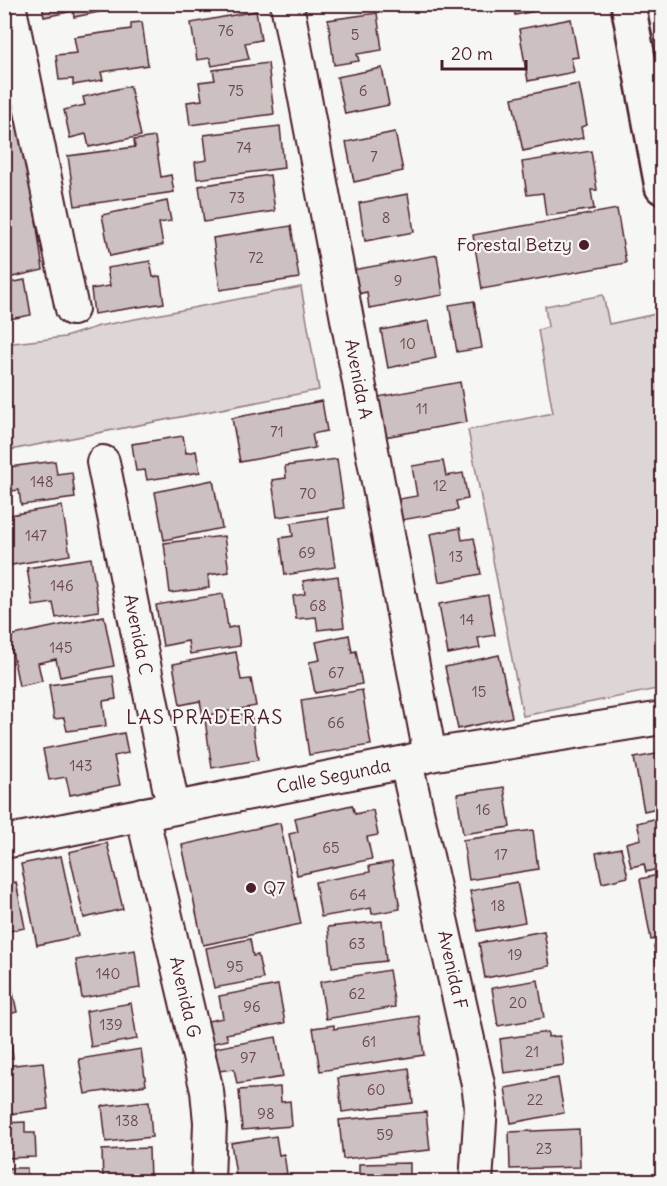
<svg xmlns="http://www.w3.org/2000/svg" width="667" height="1186" viewBox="0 0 667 1186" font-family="Delius,sans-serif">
<rect width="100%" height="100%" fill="#f6f6f2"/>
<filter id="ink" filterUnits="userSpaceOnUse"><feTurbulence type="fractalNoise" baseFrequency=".0167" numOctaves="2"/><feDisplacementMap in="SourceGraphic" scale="12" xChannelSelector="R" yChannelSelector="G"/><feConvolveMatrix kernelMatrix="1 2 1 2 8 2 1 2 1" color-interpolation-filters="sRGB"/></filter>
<g filter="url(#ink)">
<g fill="#ddd6d5" stroke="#947a80" stroke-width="1.5">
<path d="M301 287 319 390 5 451V344L65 337 99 326Z"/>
<path d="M603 295 609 324 656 314 662 346V688L523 716 468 430 553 413 538 330 548 327 545 306Z"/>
</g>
<g fill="#ccc1c0" stroke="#4a1f2b" stroke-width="1.5">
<path d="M42 4H124V7L74 17 73 11 44 17Z"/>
<path d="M203 4H237L238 7 204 12Z"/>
<path d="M513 4H559L560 6 515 15Z"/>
<path d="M256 11 261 40 245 43 249 59 212 66 210 58 197 60 191 23Z"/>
<path d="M377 13 382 50 357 54 359 61 334 65 328 20Z"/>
<path d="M571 19 578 57 571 58 574 72 528 81 519 29Z"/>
<path d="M142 22 148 65 101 72 103 80 73 85V79L59 80 56 55 77 53 74 37 131 29V23Z"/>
<path d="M268 63 274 114 190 125 187 102 202 100 199 82 215 80 213 70Z"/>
<path d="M382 68 389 105 345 114 337 77Z"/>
<path d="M579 84 587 125 581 127 583 138 523 151 512 98Z"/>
<path d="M17 85 43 270 4 279V88Z"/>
<path d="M130 86 141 136 89 147 86 134 70 138 64 110 85 105 83 97Z"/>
<path d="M280 126 284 168 197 179 195 162 207 160 204 135Z"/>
<path d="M395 132 403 171 354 182 346 142Z"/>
<path d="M155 137 161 177 171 175 174 192 75 206 68 156 135 147 134 140Z"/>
<path d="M591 151 597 190H591L594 209 546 216 543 193 527 195 522 162Z"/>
<path d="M270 175 275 211 204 222 199 186Z"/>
<path d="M408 194 414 232 365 241 359 203Z"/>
<path d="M167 201 171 221 159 223 163 245 110 256 102 215Z"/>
<path d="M617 209 626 263 482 289 473 235Z"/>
<path d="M291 226 299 278 220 290 213 238Z"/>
<path d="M437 255 443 295 369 308 367 292 357 294 352 270Z"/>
<path d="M150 261 153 277 160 276 164 303 94 314 91 289 110 286 107 268Z"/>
<path d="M25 280 31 315 4 320V284Z"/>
<path d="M474 301 482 348 457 352 449 305Z"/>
<path d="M429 321 436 358 388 368 381 330Z"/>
<path d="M460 382 467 422 384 437 378 397Z"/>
<path d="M322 401 327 431 312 434 315 448 240 462 232 418Z"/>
<path d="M183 436 186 453 196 451 200 472 147 480 145 470 136 471 132 444Z"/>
<path d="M337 459 344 508 277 517 272 480 286 478 285 466Z"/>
<path d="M55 461 57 474 72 472 75 498 21 505 19 490 12 491 9 467Z"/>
<path d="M443 461 446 476 463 473 468 499 456 501 458 510 402 520 399 499 417 496 412 466Z"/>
<path d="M213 480 222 528 164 540 155 492Z"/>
<path d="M62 506 70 555 6 566 4 516Z"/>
<path d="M328 517 335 567 285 575 280 538 293 536 291 523Z"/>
<path d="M460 528 462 540 474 538 481 574 439 582 430 534Z"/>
<path d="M224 536 229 572 208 575 209 588 170 593 164 543Z"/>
<path d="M91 558 99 611 56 618 53 603 33 606 27 568Z"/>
<path d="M338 576 344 627 318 630 316 617 296 619 293 596 305 594 303 581Z"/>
<path d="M223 594 228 628 237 626 240 646 190 654 188 641 163 646 156 605Z"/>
<path d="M488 595 495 635 478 638 480 648 448 654 439 604Z"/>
<path d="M104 616 114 666 60 677 56 659 38 663 42 681 19 686 9 636Z"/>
<path d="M349 635 352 652 356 651 362 684 315 693 309 662 320 660 316 642Z"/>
<path d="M236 652 241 680 251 679 256 706 203 716 200 701 180 705 173 664Z"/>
<path d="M499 655 512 717 458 729 445 667Z"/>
<path d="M113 676 116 699 103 701 106 726 67 731 64 718 54 719 49 685Z"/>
<path d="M362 690 371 745 309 755 301 700Z"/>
<path d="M251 713 258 760 212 768 205 720Z"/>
<path d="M124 733 128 753 114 756 120 785 70 795 66 777 49 780 43 749Z"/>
<path d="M662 753V807L644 811 634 758Z"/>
<path d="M504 787 510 827 463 834 457 794Z"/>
<path d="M352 805 355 814 373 810 378 835 367 837 372 859 297 875 289 834 298 832 295 818Z"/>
<path d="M662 817V868L646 872 644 864 631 867 626 843 641 839 637 823Z"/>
<path d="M280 823 301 924 203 945 182 845Z"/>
<path d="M533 830 538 869 469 880 463 840Z"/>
<path d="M107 843 123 909 84 918 69 852Z"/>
<path d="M621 848 628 877 602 883 596 853Z"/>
<path d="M61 856 78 936 37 945 21 864Z"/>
<path d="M392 862 400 909 372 914 371 908 321 917 315 882 370 872 369 866Z"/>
<path d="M662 874V938L651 940 640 879Z"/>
<path d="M16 882 25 928 4 932V885Z"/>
<path d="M517 882 525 922 478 931 470 891Z"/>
<path d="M382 921 386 961 332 967 328 927Z"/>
<path d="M544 931 550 966 485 978 479 943Z"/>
<path d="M250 939 253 956 258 955 263 979 214 988 206 948Z"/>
<path d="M662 944V999L654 946Z"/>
<path d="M135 950 140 988 82 998 76 960Z"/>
<path d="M8 969 17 1012 4 1015V970Z"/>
<path d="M389 970 395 1007 326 1019 320 982Z"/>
<path d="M538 980 544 1018 498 1026 492 988Z"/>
<path d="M278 985 285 1023 226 1034 228 1040 208 1044 203 1022 223 1018 219 996Z"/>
<path d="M131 1003 137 1039 91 1047 86 1011Z"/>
<path d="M419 1016 424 1055 320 1071 313 1028 334 1025V1029Z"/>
<path d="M4 1022H9L13 1058 4 1059Z"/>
<path d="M548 1032V1037L560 1036 564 1065 504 1073 500 1039Z"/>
<path d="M276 1037 283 1077 237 1084 234 1069 219 1071 215 1048Z"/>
<path d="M141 1049 146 1085 85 1094 79 1059Z"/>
<path d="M43 1062 48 1109 4 1115V1066Z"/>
<path d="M409 1068 413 1103 342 1112 338 1078Z"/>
<path d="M558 1078 564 1113 511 1123 505 1088Z"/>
<path d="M280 1087 281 1102 290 1101 292 1126 242 1130 239 1090Z"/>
<path d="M149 1101 152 1137 106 1142 102 1106Z"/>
<path d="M426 1112 430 1150 343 1159 339 1120Z"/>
<path d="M25 1122V1133H35L36 1157 4 1158V1123Z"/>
<path d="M579 1129 580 1167 510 1169 509 1132Z"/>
<path d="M276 1136 279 1155 284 1154 287 1174 237 1181 231 1143Z"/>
<path d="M149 1148 150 1182H103L102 1150Z"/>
<path d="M410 1163V1182H359V1164Z"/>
<rect x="4" y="1168" width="23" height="14"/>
</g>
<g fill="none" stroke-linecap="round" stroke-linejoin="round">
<g stroke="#4a1f2b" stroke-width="36">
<g id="minor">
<path d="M9 4 72 309"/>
<path id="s1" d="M287 4 430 755"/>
<path id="s2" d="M103 462 173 807"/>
<path id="s3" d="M406 762 478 1084 481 1106 476 1182"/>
<path id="s4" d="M142 814 207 1091 210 1122 208 1182"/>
<path id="s5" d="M4 842 406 762 430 755 662 718"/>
</g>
</g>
<g stroke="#4a1f2b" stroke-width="38">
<path id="major" d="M628 4 662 187"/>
</g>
<use href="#minor" stroke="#f6f6f2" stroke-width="32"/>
<use href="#major" stroke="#f6f6f2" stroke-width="33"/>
</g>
</g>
<g fill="#4a1f2b" stroke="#f6f6f2" stroke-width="2">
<circle cx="584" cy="245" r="6"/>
<circle cx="251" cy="888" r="6"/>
</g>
<g text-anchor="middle" stroke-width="4.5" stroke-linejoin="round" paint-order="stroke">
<g font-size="15" fill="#6a4850">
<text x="226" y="36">76</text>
<text x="355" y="40">5</text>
<text x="236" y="96">75</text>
<text x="363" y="96">6</text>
<text x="244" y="153">74</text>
<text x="374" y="162">7</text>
<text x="237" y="203">73</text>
<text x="386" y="223">8</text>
<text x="256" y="263">72</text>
<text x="398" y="286">9</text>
<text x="408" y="349">10</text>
<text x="422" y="414">11</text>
<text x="277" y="437">71</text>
<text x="42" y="487">148</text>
<text x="440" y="491">12</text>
<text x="308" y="499">70</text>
<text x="36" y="541">147</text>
<text x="307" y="558">69</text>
<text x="456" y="562">13</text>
<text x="62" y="591">146</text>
<text x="318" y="611">68</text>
<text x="467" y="625">14</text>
<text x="61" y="653">145</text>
<text x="336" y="678">67</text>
<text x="479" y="697">15</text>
<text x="336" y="728">66</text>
<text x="81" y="771">143</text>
<text x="483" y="815">16</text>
<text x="331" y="853">65</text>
<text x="501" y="860">17</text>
<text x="358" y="900">64</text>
<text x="498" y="911">18</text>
<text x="357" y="949">63</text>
<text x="515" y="960">19</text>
<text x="235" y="972">95</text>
<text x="108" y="979">140</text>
<text x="357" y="999">62</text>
<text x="518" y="1008">20</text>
<text x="252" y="1012">96</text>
<text x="111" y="1030">139</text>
<text x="369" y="1047">61</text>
<text x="532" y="1057">21</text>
<text x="248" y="1063">97</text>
<text x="376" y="1095">60</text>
<text x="535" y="1105">22</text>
<text x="266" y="1119">98</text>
<text x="127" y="1126">138</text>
<text x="385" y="1140">59</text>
<text x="544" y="1154">23</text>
</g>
<g font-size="18" fill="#4a1f2b" stroke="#f6f6f2" text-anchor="end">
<text x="572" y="251">Forestal Betzy</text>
<text x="263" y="894" text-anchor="start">Q7</text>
</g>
<g font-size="18" fill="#4a1f2b" stroke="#f6f6f2">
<text dy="6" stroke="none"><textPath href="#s1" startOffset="382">Avenida A</textPath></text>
<text dy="6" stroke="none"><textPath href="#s2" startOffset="176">Avenida C</textPath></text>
<text dy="6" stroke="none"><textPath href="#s5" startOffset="336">Calle Segunda</textPath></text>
<text dy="6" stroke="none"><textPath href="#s3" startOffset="213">Avenida F</textPath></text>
<text dy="6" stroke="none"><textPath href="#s4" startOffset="188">Avenida G</textPath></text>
</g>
<g font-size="20" letter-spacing="1.5" fill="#4a1f2b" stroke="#f6f6f2">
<text x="205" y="724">LAS PRADERAS</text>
</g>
</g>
<rect width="667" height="1186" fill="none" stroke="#f6f6f2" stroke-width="24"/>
<rect x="12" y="12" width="643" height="1162" fill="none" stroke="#4a1f2b" stroke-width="2" filter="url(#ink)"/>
<path d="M442 60v9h84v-9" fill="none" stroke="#4a1f2b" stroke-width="3"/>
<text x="451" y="60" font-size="18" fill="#4a1f2b" stroke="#f6f6f2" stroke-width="4.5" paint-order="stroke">20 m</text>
</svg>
